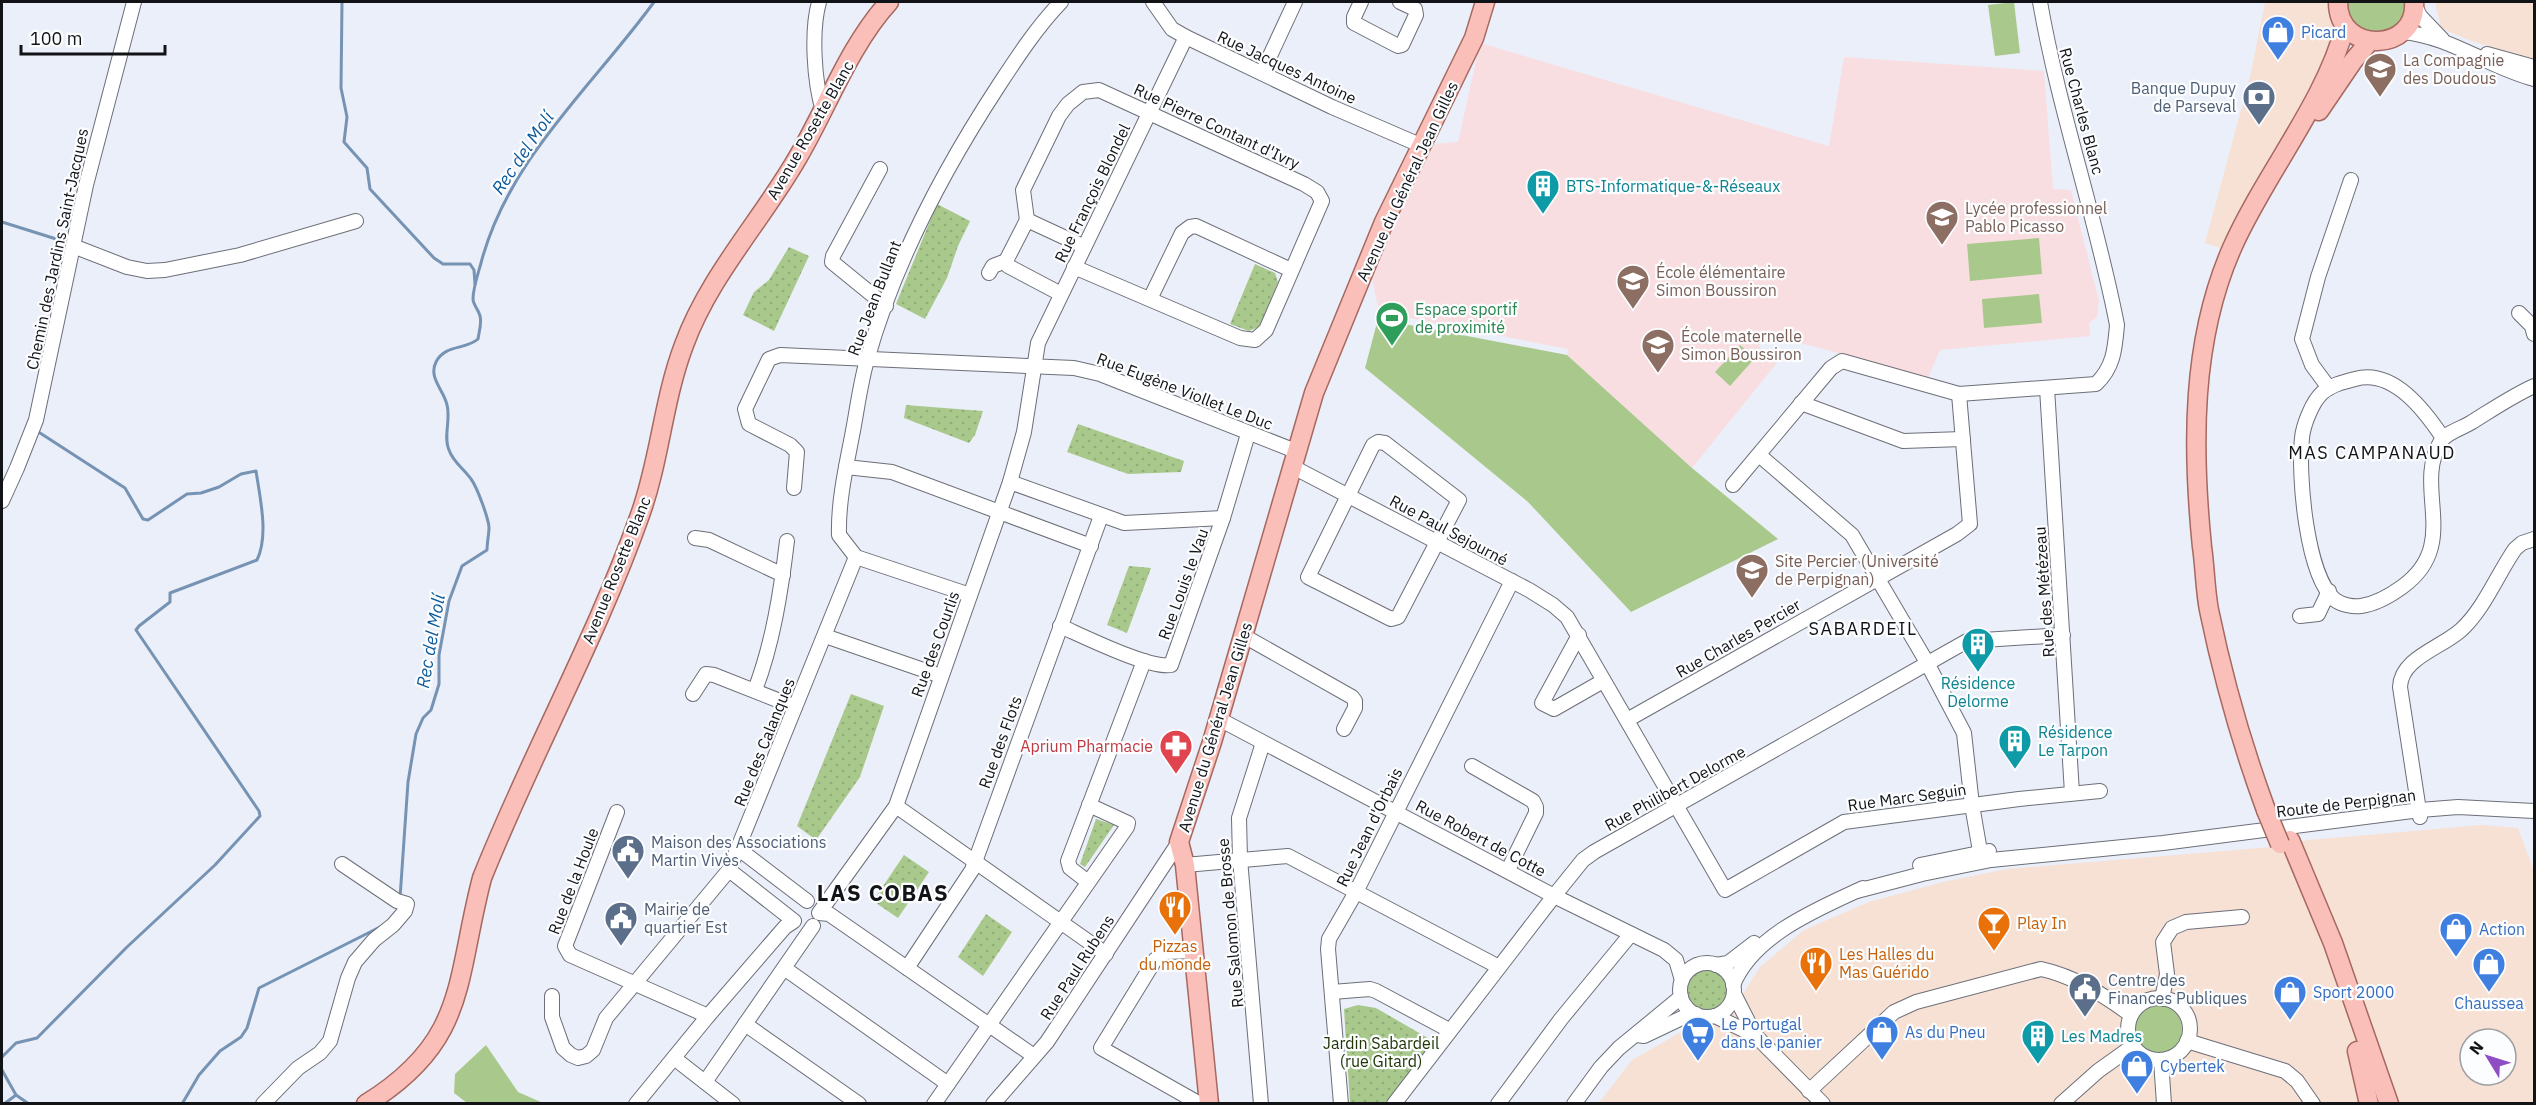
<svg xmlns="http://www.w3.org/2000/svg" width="2536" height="1105" viewBox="0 0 2536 1105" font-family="'IBM Plex Sans',sans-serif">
<defs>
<pattern id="park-dots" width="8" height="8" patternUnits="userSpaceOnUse" patternTransform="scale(1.5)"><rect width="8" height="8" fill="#a9c98c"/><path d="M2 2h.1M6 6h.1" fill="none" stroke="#90ac78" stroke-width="1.8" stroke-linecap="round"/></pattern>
</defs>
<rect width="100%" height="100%" fill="#ebeff9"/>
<g fill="#f7e0d4" fill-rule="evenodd">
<path d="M2265 2H2332L2338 35 2326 63 2224 249 2205 243 2250 77Z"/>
<path d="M2435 2H2534V59L2474 42 2441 28Z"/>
<path d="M2482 825 2518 828 2534 871V1103L1598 1104 1632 1060 1690 1027 1731 1013 1760 967 1804 930 1869 902 1943 882 2007 869 2272 847 2309 840ZM2470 1039H2506V1075H2470Z"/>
</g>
<path fill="#f9dee1" d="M1480 43 1829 146 1844 57 2044 71 2053 189 2071 190 2099 301 2097 317 2089 323 2090 336 1940 350 1928 378 1764 333 1759 347 1780 359 1692 468 1567 355 1568 349 1379 312 1369 264 1433 144 1458 142Z"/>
<g fill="#a9c98c">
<path d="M2014 2 2020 53 1995 56 1988 5Z"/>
<path d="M2344 2H2409L2402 24 2374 36 2349 20Z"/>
<path d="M2039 238 2042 274 1970 281 1967 244Z"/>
<path d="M2039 294 2042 323 1984 328 1982 299Z"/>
<path d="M1378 319 1567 355 1692 468 1778 539 1631 612 1528 502 1365 368Z"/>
<path d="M1740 345 1755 358 1730 386 1715 372Z"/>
<circle cx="2158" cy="1029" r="24"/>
<path d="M486 1045 518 1092 543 1103H467L454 1093 455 1074Z"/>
</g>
<g fill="url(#park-dots)">
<path d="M937 204 970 221 958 246 947 278 925 319 896 304Z"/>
<path d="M789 247 809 256 774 331 743 315 754 292 769 280Z"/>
<path d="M1255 264 1275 273 1278 282 1259 327 1249 331 1230 324Z"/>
<path d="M906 405 983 411 975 435 969 443 904 418Z"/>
<path d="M1078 424 1184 461 1181 472 1128 474 1067 452Z"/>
<path d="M1129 566 1151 568 1127 633 1107 625Z"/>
<path d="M851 694 884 706 860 777 816 840 797 826Z"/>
<path d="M1096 819 1114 825 1085 867 1080 864Z"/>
<path d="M904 855 929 872 898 918 873 901Z"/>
<path d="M986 914 1012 932 983 976 958 957Z"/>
<circle cx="1707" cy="990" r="21"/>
<path d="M1358 1005 1376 1008 1433 1041 1385 1103H1350L1344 1009Z"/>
</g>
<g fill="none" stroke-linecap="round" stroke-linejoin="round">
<g stroke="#7693b4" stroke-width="3">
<path d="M342 2 341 88 347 117 344 142 367 168 370 189 434 258 443 264H470L474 270 475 284"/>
<path d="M2 222 69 243"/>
<path d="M29 426 40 372"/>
<path d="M400 898 408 782 416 734 423 718 431 710 439 684V655L449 601 462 566 487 550C487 543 489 534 489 527 488 517 477 487 471 479 464 469 453 462 449 450 443 437 451 419 447 405 444 390 428 378 436 362 445 344 466 350 478 339 479 332 482 323 480 316 479 310 473 305 473 299 473 288 478 274 481 263 508 159 593 86 654 2"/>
<path d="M2 1057 16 1043 37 1038 127 947 215 865 260 816 259 811 136 630 139 626 170 602V593L257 560C269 535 260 498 256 471L241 474 219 487 201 493 187 494 148 520 143 519 125 488 37 431"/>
<path d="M2 1070 16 1095"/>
<path d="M4 1104 16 1095 29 1104"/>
<path d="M182 1104 199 1075 220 1051 241 1037 247 1028 259 988 382 926"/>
</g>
<g stroke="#6c6f78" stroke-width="16">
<g id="minor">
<path d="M819 2C811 31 814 81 823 111"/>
<path d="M1153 2 1172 29 1186 37 1332 107 1420 145"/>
<path d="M1361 2 1354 17V23L1398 46 1402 45 1416 15 1415 9 1400 2"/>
<path d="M2415 6 2420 16 2442 39"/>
<path d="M2402 32C2450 36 2488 67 2534 79"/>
<path d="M2487 54 2534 67"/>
<path d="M1262 73 1295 2"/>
<path d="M880 169 833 256 832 262 886 306"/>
<path d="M1027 220 1023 190 1059 116 1068 104 1083 92 1099 90 1304 184 1317 192 1322 201 1266 330 1255 340 1240 338 1074 267"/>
<path d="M73 246 127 267 147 271 165 270 240 255 356 221"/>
<path d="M989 273 993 266 1006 261"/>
<path d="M1061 294 1008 266 1006 261 1027 220 1083 246"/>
<path d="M1150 299 1182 233 1190 227 1196 226 1291 270"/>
<path d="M2519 313 2532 326 2534 334"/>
<path d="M2047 388 2072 793"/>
<path d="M2329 388 2312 365 2302 339 2318 277 2351 180"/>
<path d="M1801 403 1903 441 1963 439"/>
<path d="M2443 438C2425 411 2393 368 2355 379 2343 382 2331 385 2322 393 2312 402 2303 426 2302 438 2298 474 2306 576 2335 600 2342 605 2353 607 2361 606 2375 604 2391 595 2402 587 2462 544 2412 488 2441 441 2447 432 2463 428 2472 422 2493 409 2512 396 2534 386"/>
<path d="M1378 442 1385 443 1459 500 1398 617 1391 619 1308 577 1373 445Z"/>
<path d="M1759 455 1852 535 1925 659 1964 733 1972 805 1981 857"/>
<path d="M846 467 892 472 1091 546"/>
<path d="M1293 467 1529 590 1553 605 1567 617 1725 890 1844 822 2019 799 2100 791"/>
<path d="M1010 482 1124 523 1223 518"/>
<path d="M1733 485 1831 368 1842 361 1959 394 2096 384C2114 367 2115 348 2117 325 2096 216 2059 111 2040 2"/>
<path d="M794 488 797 452 790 445 749 424 745 409 769 359 780 355 1074 368 1100 374 1298 452"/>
<path d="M2 501 17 468 36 420 86 185 134 2"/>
<path d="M695 538 709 540 783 575"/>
<path d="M970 595 856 557 839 535C838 502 846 467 852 436 857 411 860 384 867 360 894 263 944 169 999 85 1018 56 1037 27 1061 2"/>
<path d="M2300 616 2318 614 2329 591"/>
<path d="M1060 626C1083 636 1149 669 1171 665L1223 518 1248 434"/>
<path d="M1579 635 1542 703 1554 709 1603 681"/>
<path d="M825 636 941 676"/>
<path d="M1244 636 1352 697 1355 701V708L1344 729"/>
<path d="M755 690C773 643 781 591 787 541"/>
<path d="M693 694 706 674 714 675 795 707"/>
<path d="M1219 719 1554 896 1664 950 1676 960 1682 980"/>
<path d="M1627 720 1957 534 1970 524 1959 394"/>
<path d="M1472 766 1533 801 1536 807V813L1508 870"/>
<path d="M896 806 1106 954"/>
<path d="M617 812 565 946 570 955 708 1016"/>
<path d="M2420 817 2400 687C2401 658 2441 648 2461 630 2484 609 2497 575 2515 549L2522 543 2534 539"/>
<path d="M737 852 744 853 807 901"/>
<path d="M1185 865 1288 856 1499 967"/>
<path d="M1920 865 1989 851"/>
<path d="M1088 882 1070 868 1068 861 1144 661"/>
<path d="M1857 891 1922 874 1991 860 2163 843 2420 810 2458 807 2534 811"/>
<path d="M1195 951 1165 952 1155 960 1101 1048 1200 1104"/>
<circle cx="1707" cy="990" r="27"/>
<path d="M1716 965 1728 963 1754 943"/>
<path d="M784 968 948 1084"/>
<path d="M907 968 972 870 1101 516"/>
<path d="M1733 985C1753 935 1818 909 1863 888"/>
<path d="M1332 992 1370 989 1376 991 1449 1030"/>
<path d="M1734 994 1755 1035"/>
<path d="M552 996V1017L563 1048 571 1055 578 1058 586 1056 593 1050 606 1018 729 870 856 557"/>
<circle cx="2159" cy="1029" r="31"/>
<path d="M2162 999 2167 974 2163 942 2172 928 2186 922 2242 917"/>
<path d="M1715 1016 1756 1036 1823 1104"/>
<path d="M745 1024 859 1104"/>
<path d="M1637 1035 1644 1036 1684 1017 1696 1014"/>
<path d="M2187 1041 2285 1071 2297 1081 2313 1104"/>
<path d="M1034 1056 829 914 819 913 896 806 1010 482 1024 432 1038 343 1186 37"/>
<path d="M674 1058 733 1104"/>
<path d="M2161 1060 2164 1104"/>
<path d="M705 1082 813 926"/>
<path d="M1809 1091 1894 1012 1916 1002 2041 969C2074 976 2104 995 2131 1015"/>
<path d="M263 1104 298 1068 320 1053 330 1041 348 978 355 962 374 940 393 925 405 911 407 904 397 901 342 864"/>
<path d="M636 1104 708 1016 785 927 794 921 729 870"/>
<path d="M934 1104 1127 827 1128 823 1089 805"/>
<path d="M993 1104 1047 1042 1179 842"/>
<path d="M1261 1104 1240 859 1239 818 1263 743"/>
<path d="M1341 1104 1328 949 1329 939 1356 892 1512 581"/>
<path d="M1394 1104 1554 896 1583 860 1594 852 1967 641 2063 635"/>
<path d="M1498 1104 1561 1019 1631 934"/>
<path d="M1574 1104 1601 1067 1619 1048 1681 997"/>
<path d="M2061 1104 2098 1071 2133 1046"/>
</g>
</g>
<g stroke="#a66860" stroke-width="21">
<g id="major">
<path d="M2338 2C2338 56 2418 52 2414 2"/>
<path d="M2319 111 2353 61 2370 41"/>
<path d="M2266 810C2242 745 2223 678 2209 610 2205 589 2205 567 2202 547 2192 447 2191 341 2232 248 2264 175 2326 101 2345 26"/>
<path d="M2290 840 2333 943 2389 1104"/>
<path d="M2357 1051 2369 1104"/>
<path d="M366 1104C468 1041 455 981 482 878 531 755 596 639 640 515 660 460 663 400 684 345 709 276 762 220 798 157 828 106 849 46 889 2"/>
<path d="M1209 1104 1185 865 1179 842 1212 742 1314 393 1384 222 1474 38 1485 2"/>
</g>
</g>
<use href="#minor" stroke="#fff" stroke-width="14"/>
<use href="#major" stroke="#fabfb8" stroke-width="18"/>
<g stroke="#a66860" stroke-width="21" stroke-linecap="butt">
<path id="major-bridge" d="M2266 810 2280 844"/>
</g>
<use href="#major-bridge" stroke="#fabfb8" stroke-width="18"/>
</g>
<defs>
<g id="shop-pin" transform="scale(1.725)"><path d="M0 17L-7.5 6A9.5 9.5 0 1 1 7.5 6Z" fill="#3f7fe0" stroke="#fcfdff"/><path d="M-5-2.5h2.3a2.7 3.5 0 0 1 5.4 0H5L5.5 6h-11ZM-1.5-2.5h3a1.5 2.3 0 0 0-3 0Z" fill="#fff"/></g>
<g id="school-pin" transform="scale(1.725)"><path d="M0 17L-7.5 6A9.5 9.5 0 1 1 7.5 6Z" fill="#8d6e63" stroke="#fcfdff"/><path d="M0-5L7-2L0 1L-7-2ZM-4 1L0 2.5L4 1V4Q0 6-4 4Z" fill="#fff"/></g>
<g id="bank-pin" transform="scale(1.725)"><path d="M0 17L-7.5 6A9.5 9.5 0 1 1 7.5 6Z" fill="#5c6f8a" stroke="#fcfdff"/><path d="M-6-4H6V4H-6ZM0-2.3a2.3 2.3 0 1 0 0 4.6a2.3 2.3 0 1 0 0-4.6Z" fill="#fff"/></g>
<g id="building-pin" transform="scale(1.725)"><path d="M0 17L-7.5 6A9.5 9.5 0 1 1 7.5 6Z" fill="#0f9aa8" stroke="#fcfdff"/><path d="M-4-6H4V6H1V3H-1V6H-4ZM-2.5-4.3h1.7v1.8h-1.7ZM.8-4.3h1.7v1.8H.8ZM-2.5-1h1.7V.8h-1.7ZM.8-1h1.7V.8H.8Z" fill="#fff"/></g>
<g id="stadium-pin" transform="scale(1.725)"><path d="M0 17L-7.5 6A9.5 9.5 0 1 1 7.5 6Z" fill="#2e9e5b" stroke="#fcfdff"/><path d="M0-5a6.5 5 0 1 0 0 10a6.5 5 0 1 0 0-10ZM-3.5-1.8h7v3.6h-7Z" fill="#fff"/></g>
<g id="university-pin" transform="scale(1.725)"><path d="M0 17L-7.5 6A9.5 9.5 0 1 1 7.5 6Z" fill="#8d6e63" stroke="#fcfdff"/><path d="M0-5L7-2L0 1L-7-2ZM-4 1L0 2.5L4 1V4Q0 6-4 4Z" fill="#fff"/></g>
<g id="pharmacy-pin" transform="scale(1.725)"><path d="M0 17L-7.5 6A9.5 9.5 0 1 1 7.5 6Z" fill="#e0444e" stroke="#fcfdff"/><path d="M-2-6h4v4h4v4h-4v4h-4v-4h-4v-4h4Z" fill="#fff"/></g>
<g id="civic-pin" transform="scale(1.725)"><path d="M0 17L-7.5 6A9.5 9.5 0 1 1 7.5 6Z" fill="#5c6f8a" stroke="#fcfdff"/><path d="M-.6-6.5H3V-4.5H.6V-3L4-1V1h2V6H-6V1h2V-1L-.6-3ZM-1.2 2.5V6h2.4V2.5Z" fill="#fff"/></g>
<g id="restaurant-pin" transform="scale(1.725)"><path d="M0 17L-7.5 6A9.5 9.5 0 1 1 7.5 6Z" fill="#e8710a" stroke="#fcfdff"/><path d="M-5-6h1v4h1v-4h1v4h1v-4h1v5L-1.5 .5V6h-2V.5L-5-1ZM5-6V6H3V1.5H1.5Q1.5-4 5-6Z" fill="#fff"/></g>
<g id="bar-pin" transform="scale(1.725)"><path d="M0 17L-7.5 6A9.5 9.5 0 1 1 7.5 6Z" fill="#e8710a" stroke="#fcfdff"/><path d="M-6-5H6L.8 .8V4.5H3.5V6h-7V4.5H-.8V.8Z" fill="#fff"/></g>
<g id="supermarket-pin" transform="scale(1.725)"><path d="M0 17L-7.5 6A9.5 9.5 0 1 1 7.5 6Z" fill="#3f7fe0" stroke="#fcfdff"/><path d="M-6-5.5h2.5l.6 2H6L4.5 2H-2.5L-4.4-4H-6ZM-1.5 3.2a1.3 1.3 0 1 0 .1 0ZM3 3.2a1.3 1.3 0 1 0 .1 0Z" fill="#fff"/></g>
</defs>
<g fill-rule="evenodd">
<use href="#shop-pin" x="2278" y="32"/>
<use href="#school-pin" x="2380" y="69"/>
<use href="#bank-pin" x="2259" y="97"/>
<use href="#building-pin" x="1543" y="186"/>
<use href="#school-pin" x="1942" y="217"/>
<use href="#school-pin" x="1633" y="281"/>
<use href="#stadium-pin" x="1392" y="318"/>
<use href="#school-pin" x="1658" y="345"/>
<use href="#university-pin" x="1752" y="570"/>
<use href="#building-pin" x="1978" y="644"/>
<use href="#building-pin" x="2015" y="741"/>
<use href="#pharmacy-pin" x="1176" y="746"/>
<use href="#civic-pin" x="628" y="851"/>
<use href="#restaurant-pin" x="1175" y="907"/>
<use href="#civic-pin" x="621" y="918"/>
<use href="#bar-pin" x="1994" y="923"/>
<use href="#shop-pin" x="2456" y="929"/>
<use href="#restaurant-pin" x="1816" y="963"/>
<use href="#shop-pin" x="2489" y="964"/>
<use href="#civic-pin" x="2085" y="989"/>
<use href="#shop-pin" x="2290" y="992"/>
<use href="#shop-pin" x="1882" y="1032"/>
<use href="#supermarket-pin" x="1698" y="1033"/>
<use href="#building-pin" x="2038" y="1036"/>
<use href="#shop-pin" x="2137" y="1066"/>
</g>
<g text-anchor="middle" stroke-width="4.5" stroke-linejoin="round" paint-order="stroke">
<g font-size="16" fill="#366cbe" stroke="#fcfdff" text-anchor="start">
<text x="2301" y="38">Picard</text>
<text x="2479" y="935">Action</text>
<text x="2313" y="998">Sport 2000</text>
<text x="2489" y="1009" text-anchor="middle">Chaussea</text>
<text x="1721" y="1030">Le Portugal<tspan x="1721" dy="18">dans le panier</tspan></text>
<text x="1905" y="1038">As du Pneu</text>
<text x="2160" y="1072">Cybertek</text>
</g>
<g font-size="16" fill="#785e54" stroke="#fcfdff" text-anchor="start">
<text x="2403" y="66">La Compagnie<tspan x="2403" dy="18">des Doudous</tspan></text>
<text x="1965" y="214">Lycée professionnel<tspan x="1965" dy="18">Pablo Picasso</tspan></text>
<text x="1656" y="278">École élémentaire<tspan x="1656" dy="18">Simon Boussiron</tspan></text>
<text x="1681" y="342">École maternelle<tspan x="1681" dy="18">Simon Boussiron</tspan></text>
<text x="1775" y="567">Site Percier (Université<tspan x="1775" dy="18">de Perpignan)</tspan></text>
</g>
<g font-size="16" fill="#111316" stroke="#fcfdff">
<text transform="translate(1287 67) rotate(25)" y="6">Rue Jacques Antoine</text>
<text transform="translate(2082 111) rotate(75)" y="6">Rue Charles Blanc</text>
<text transform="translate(1217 126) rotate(25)" y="6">Rue Pierre Contant d'Ivry</text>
<text transform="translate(810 130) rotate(-60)" y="6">Avenue Rosette Blanc</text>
<text transform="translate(1407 181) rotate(-65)" y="6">Avenue du Général Jean Gilles</text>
<text transform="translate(1092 193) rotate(-64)" y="6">Rue François Blondel</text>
<text transform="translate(57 249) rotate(-78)" y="6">Chemin des Jardins Saint-Jacques</text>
<text transform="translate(874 298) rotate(-69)" y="6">Rue Jean Bullant</text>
<text transform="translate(1185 391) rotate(21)" y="6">Rue Eugène Viollet Le Duc</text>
<text transform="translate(1449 530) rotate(28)" y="6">Rue Paul Sejourné</text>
<text transform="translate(616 570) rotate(-68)" y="6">Avenue Rosette Blanc</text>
<text transform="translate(1183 584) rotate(-70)" y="6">Rue Louis le Vau</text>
<text transform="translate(2044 592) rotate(-94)" y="6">Rue des Métézeau</text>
<text transform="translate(1738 638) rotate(-30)" y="6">Rue Charles Percier</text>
<text transform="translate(935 644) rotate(-70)" y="6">Rue des Courlis</text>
<text transform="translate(1215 727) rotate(-73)" y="6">Avenue du Général Jean Gilles</text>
<text transform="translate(764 742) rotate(-68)" y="6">Rue des Calanques</text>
<text transform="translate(1000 742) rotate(-70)" y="6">Rue des Flots</text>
<text transform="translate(1675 788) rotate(-29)" y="6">Rue Philibert Delorme</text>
<text transform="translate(1907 797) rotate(-8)" y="6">Rue Marc Seguin</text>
<text transform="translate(2346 803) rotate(-7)" y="6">Route de Perpignan</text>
<text transform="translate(1369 827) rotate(-64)" y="6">Rue Jean d'Orbais</text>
<text transform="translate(1481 838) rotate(28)" y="6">Rue Robert de Cotte</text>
<text transform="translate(573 881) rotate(-69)" y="6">Rue de la Houle</text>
<text transform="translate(1230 923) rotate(-95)" y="6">Rue Salomon de Brosse</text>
<text transform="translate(1077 967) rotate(-57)" y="6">Rue Paul Rubens</text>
</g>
<g font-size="16" fill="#4e5e75" stroke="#fcfdff" text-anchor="start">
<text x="2236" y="94" text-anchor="end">Banque Dupuy<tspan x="2236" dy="18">de Parseval</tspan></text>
<text x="651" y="848">Maison des Associations<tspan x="651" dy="18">Martin Vivès</tspan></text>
<text x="644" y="915">Mairie de<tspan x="644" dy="18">quartier Est</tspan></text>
<text x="2108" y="986">Centre des<tspan x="2108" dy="18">Finances Publiques</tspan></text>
</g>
<g font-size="16" fill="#0d838f" stroke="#fcfdff" text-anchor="start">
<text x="1566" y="192">BTS-Informatique-&amp;-Réseaux</text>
<text x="1978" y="689" text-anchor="middle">Résidence<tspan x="1978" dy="18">Delorme</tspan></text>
<text x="2038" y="738">Résidence<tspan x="2038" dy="18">Le Tarpon</tspan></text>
<text x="2061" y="1042">Les Madres</text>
</g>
<g font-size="16" fill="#27864d" stroke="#fcfdff" text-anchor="start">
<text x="1415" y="315">Espace sportif<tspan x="1415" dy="18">de proximité</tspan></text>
</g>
<g font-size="16" fill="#be3a42" stroke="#fcfdff" text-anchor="end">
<text x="1153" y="752">Aprium Pharmacie</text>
</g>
<g font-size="16" fill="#c56008" stroke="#fcfdff" text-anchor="start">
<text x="2017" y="929">Play In</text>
<text x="1175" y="952" text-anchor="middle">Pizzas<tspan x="1175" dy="18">du monde</tspan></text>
<text x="1839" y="960">Les Halles du<tspan x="1839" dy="18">Mas Guérido</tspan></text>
</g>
<g font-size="16" fill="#213505" stroke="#fcfdff">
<text x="1381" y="1049">Jardin Sabardeil<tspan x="1381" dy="18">(rue Gitard)</tspan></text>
</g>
<g font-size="18" font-style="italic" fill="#0c599a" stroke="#fcfdff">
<text transform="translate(523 153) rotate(-56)" y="6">Rec del Molí</text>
<text transform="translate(431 641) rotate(-80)" y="6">Rec del Molí</text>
</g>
<g font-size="18" letter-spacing="1.5" fill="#111316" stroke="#fcfdff">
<text x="2372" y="459">MAS CAMPANAUD</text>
<text x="1863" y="635">SABARDEIL</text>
</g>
<g font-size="22" font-weight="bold" letter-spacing="1.5" fill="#111316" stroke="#fcfdff">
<text x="883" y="901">LAS COBAS</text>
</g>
</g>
<rect width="2536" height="1105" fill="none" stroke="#111316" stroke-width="6"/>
<g transform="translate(2488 1057) rotate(308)"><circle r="28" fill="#fcfdff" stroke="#9e9fa2" stroke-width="1.5"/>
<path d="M0-4.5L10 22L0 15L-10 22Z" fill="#8e4dc2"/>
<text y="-9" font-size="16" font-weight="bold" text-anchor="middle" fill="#111316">N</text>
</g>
<path d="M21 45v9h144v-9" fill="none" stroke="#111316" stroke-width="3"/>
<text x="30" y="45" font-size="18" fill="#111316" stroke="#fcfdff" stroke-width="4.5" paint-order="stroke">100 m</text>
</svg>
